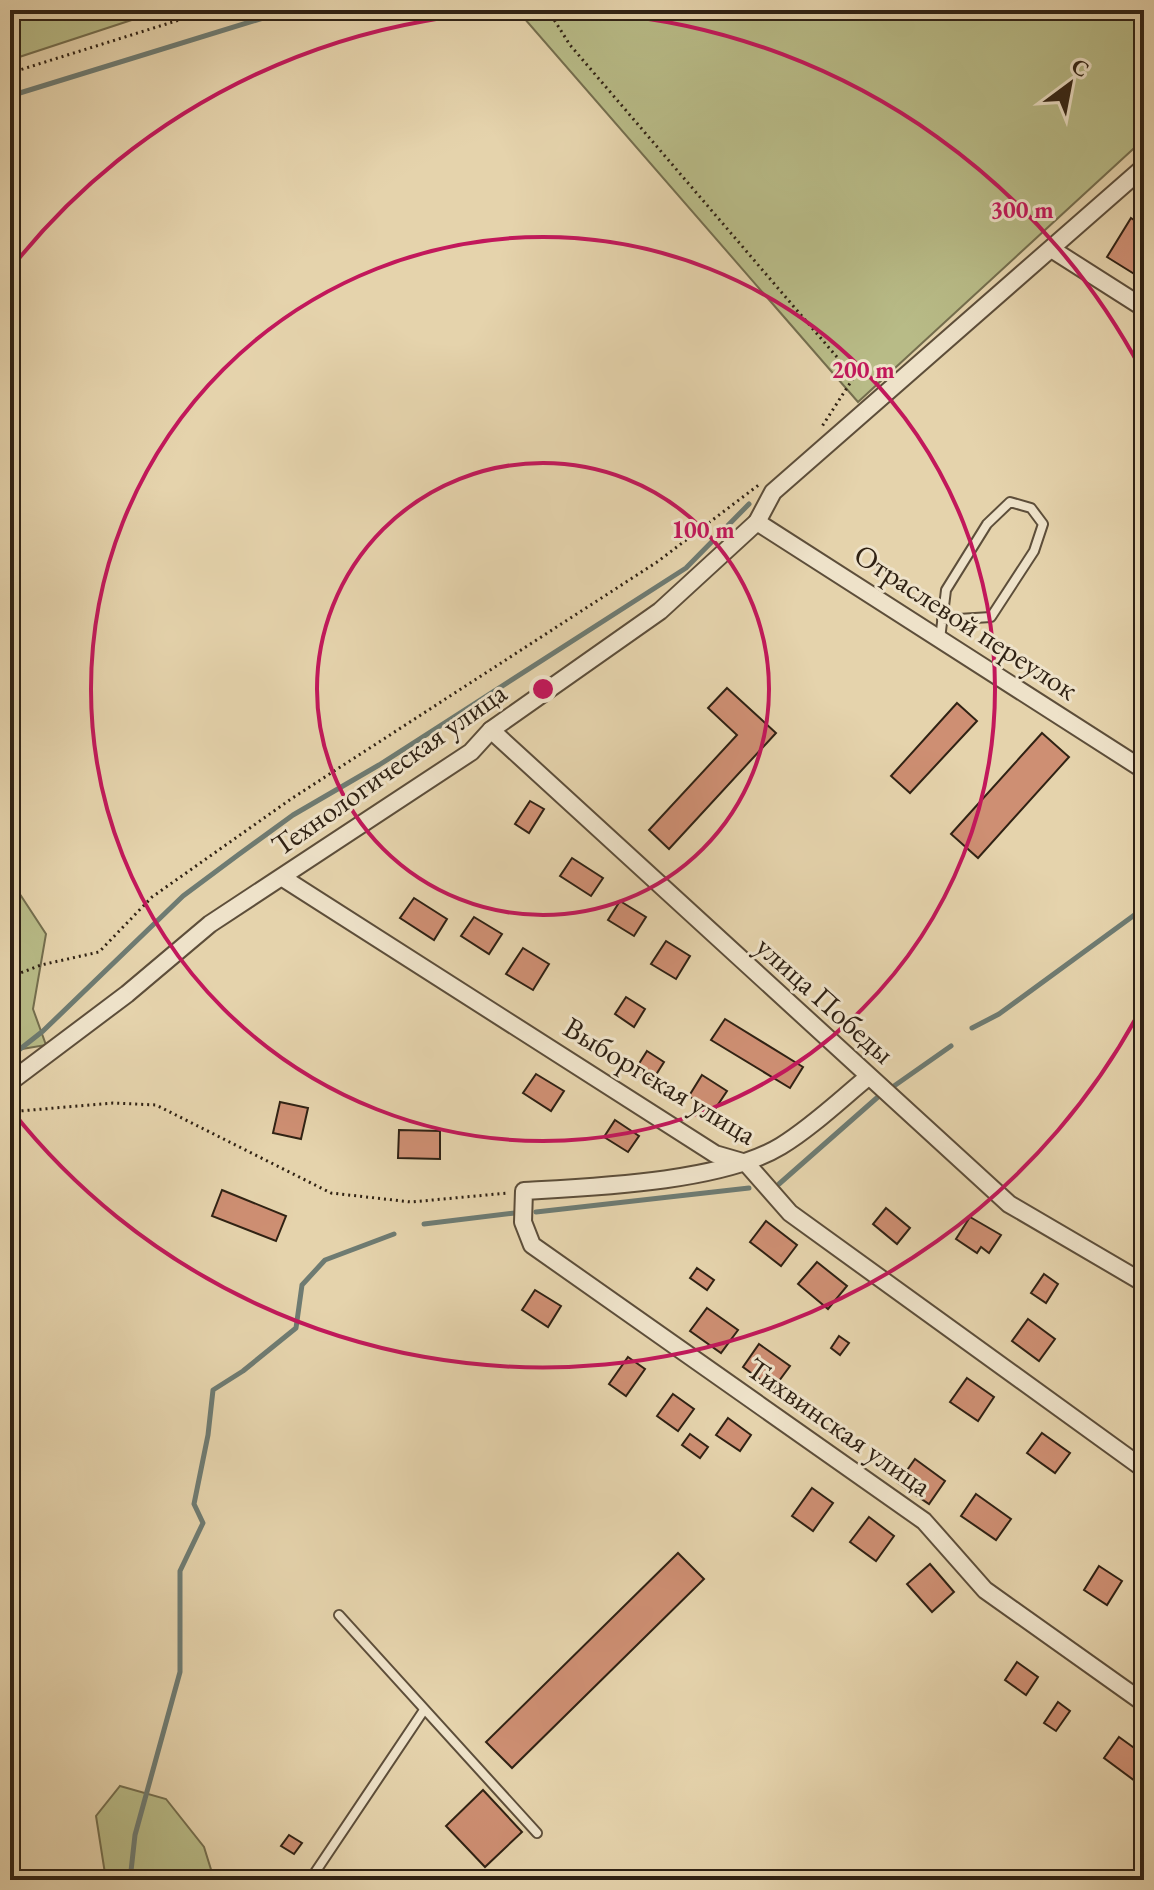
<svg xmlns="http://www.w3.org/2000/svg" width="1154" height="1890" viewBox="0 0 1154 1890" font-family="'EB Garamond',serif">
<rect width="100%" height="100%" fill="#e5d3ac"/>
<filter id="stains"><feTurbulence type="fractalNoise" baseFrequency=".0025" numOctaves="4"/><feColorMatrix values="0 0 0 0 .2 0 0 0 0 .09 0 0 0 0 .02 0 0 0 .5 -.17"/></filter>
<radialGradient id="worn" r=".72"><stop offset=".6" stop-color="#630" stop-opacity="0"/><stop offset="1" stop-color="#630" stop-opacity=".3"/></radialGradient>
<g fill="#b8bb87" stroke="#746e4e" stroke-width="2">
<path d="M10 10H162L10 60Z"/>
<path d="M517 10H1144V139L858 402Z"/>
<path d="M10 879 46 934 33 1009 46 1045 10 1051Z"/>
<path d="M120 1786 166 1799 204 1847 213 1876 208 1880H106L96 1816Z"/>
</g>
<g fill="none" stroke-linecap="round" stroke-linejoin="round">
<g stroke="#6e7b72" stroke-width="5">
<path d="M10 96 289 10"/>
<path d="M972 1028 999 1014 1144 908"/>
<path d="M10 1057 43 1031 183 896 238 855 293 815 379 765 686 568 749 504"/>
<path d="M894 1086 951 1046"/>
<path d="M779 1184 879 1096"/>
<path d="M536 1212 749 1188"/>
<path d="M424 1224 515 1213"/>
<path d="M130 1880 135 1835 180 1672V1571L203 1523 194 1504 208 1435 213 1390 243 1371 296 1328 302 1285 325 1260 394 1234"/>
</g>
</g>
<g fill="#ce8f73" stroke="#302214" stroke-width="2">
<path d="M1131 218 1144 227V280L1107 257Z"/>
<path d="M727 688 776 733 669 849 649 830 737 735 708 708Z"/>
<path d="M957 703 977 721 910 793 891 776Z"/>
<path d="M1042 733 1069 757 978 858 951 834Z"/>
<path d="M530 801 544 809 529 833 515 824Z"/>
<path d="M572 858 603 878 591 896 560 876Z"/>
<path d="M414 898 447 919 434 940 400 918Z"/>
<path d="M620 901 646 917 634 936 608 920Z"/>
<path d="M474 917 502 934 489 954 461 936Z"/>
<path d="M666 941 690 956 676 979 651 964Z"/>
<path d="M523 948 549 964 533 990 506 974Z"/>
<path d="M626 997 645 1009 634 1027 615 1014Z"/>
<path d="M725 1019 803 1067 790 1088 711 1040Z"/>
<path d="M647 1051 664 1062 652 1081 635 1070Z"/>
<path d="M536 1074 564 1091 551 1111 523 1093Z"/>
<path d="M702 1075 727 1091 713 1112 689 1096Z"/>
<path d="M280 1102 308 1108 301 1139 273 1133Z"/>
<path d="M615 1120 639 1136 628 1152 604 1137Z"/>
<path d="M399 1130 440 1131V1159L398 1158Z"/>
<path d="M222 1190 286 1216 276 1241 212 1216Z"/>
<path d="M886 1208 910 1228 897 1244 873 1224Z"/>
<path d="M970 1217 1001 1235 989 1253 981 1247 977 1253 956 1239Z"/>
<path d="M766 1221 797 1245 781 1266 750 1242Z"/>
<path d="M817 1262 847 1286 828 1309 798 1284Z"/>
<path d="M697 1268 714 1280 707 1290 690 1278Z"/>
<path d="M1044 1274 1058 1284 1046 1303 1031 1293Z"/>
<path d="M535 1290 561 1306 548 1327 522 1310Z"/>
<path d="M707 1308 738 1330 721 1353 690 1331Z"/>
<path d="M1028 1319 1055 1339 1039 1361 1012 1341Z"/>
<path d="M839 1336 849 1343 840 1355 831 1348Z"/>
<path d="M759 1344 790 1366 773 1389 743 1367Z"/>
<path d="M628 1357 645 1369 626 1396 609 1384Z"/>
<path d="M967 1378 994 1397 978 1421 950 1402Z"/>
<path d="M673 1394 694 1409 678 1431 657 1416Z"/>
<path d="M728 1418 751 1435 740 1451 716 1435Z"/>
<path d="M1042 1433 1070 1453 1055 1473 1027 1453Z"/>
<path d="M690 1434 708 1447 700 1458 682 1445Z"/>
<path d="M915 1459 945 1481 929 1504 898 1483Z"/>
<path d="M812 1488 833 1503 813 1531 792 1516Z"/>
<path d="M976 1494 1011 1519 996 1540 961 1516Z"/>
<path d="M869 1517 894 1536 876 1561 850 1542Z"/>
<path d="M678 1553 704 1579 512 1768 486 1742Z"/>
<path d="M930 1564 954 1592 932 1612 907 1584Z"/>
<path d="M1099 1566 1122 1581 1107 1605 1084 1590Z"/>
<path d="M1017 1662 1038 1677 1026 1695 1005 1680Z"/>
<path d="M1058 1702 1070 1711 1056 1731 1044 1723Z"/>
<path d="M1119 1737 1144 1755V1777L1139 1784 1104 1758Z"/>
<path d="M483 1790 522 1832 485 1867 446 1826Z"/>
<path d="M289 1835 302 1843 294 1854 281 1846Z"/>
</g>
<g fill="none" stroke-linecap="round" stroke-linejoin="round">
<g stroke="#5d4e3a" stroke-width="12">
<g id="lane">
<path d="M940 639 946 590 987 524 1010 502 1031 508 1043 524 1034 551 991 617 942 620"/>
<path d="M339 1615 537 1833"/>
<path d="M310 1880 424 1710"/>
</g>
</g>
<g stroke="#5d4e3a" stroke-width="20">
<g id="street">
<path d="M1053 250 1144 308"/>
<path d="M757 522 1144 770"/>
<path d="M491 730 1009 1204 1144 1283"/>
<path d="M283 878 715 1154 746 1163 790 1213 1144 1469"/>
<path d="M868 1077C840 1100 812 1127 781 1146 722 1182 594 1187 524 1191L523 1222 532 1245 924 1521 985 1590 1144 1703"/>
<path d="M10 1082 127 994 210 924 471 752 491 730 660 611 757 522 773 492 1144 167"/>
</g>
</g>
<g stroke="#302214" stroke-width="3" stroke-dasharray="2 4" stroke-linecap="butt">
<path d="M548 10 570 45 854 377 821 428"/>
<path d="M10 73 211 10"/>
<path d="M10 977 41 965 99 952 152 897 291 799 657 562 760 484"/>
<path d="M10 1108 20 1111 113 1103 156 1105 331 1193 411 1202 508 1193"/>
</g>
<use href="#lane" stroke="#eee2c9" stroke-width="8"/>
<use href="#street" stroke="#eee2c9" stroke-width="16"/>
</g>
<g fill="none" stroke="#c2185b" stroke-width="4">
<circle cx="543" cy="689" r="226"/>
<circle cx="543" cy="689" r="452"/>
<path d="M1142 1007A678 678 0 0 1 12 1111M12 267A678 678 0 0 1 1142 371"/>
</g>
<g text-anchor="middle" stroke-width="6" stroke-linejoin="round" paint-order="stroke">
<g font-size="30" fill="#302214" stroke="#eee2c9">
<text transform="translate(966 622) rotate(33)" y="10">Отраслевой переулок</text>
<text transform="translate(389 769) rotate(-35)" y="10">Технологическая улица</text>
<text transform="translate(825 1000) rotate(42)" y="10">улица Победы</text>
<text transform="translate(660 1081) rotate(31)" y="10">Выборгская улица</text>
<text transform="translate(839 1427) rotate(35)" y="10">Тихвинская улица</text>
</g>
</g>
<circle cx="543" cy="689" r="12" fill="#c2185b" stroke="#eee2c9" stroke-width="4"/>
<g font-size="24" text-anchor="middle" font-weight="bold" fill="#c2185b" stroke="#eee2c9" stroke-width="6" stroke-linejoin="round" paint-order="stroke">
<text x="1022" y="218">300 m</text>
<text x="863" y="378">200 m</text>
<text x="703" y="538">100 m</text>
</g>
<rect width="1154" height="1890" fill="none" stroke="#e5d3ac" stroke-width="40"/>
<rect x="12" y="12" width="1130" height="1866" fill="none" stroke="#302214" stroke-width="4"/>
<rect x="20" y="20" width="1114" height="1850" fill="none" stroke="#302214" stroke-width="2"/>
<g transform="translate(1070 84) rotate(32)" stroke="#eee2c9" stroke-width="6" paint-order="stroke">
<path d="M0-6L14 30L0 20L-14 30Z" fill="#302214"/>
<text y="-12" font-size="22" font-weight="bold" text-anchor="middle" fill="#302214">С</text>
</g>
<rect width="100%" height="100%" filter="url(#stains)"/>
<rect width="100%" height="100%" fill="url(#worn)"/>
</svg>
